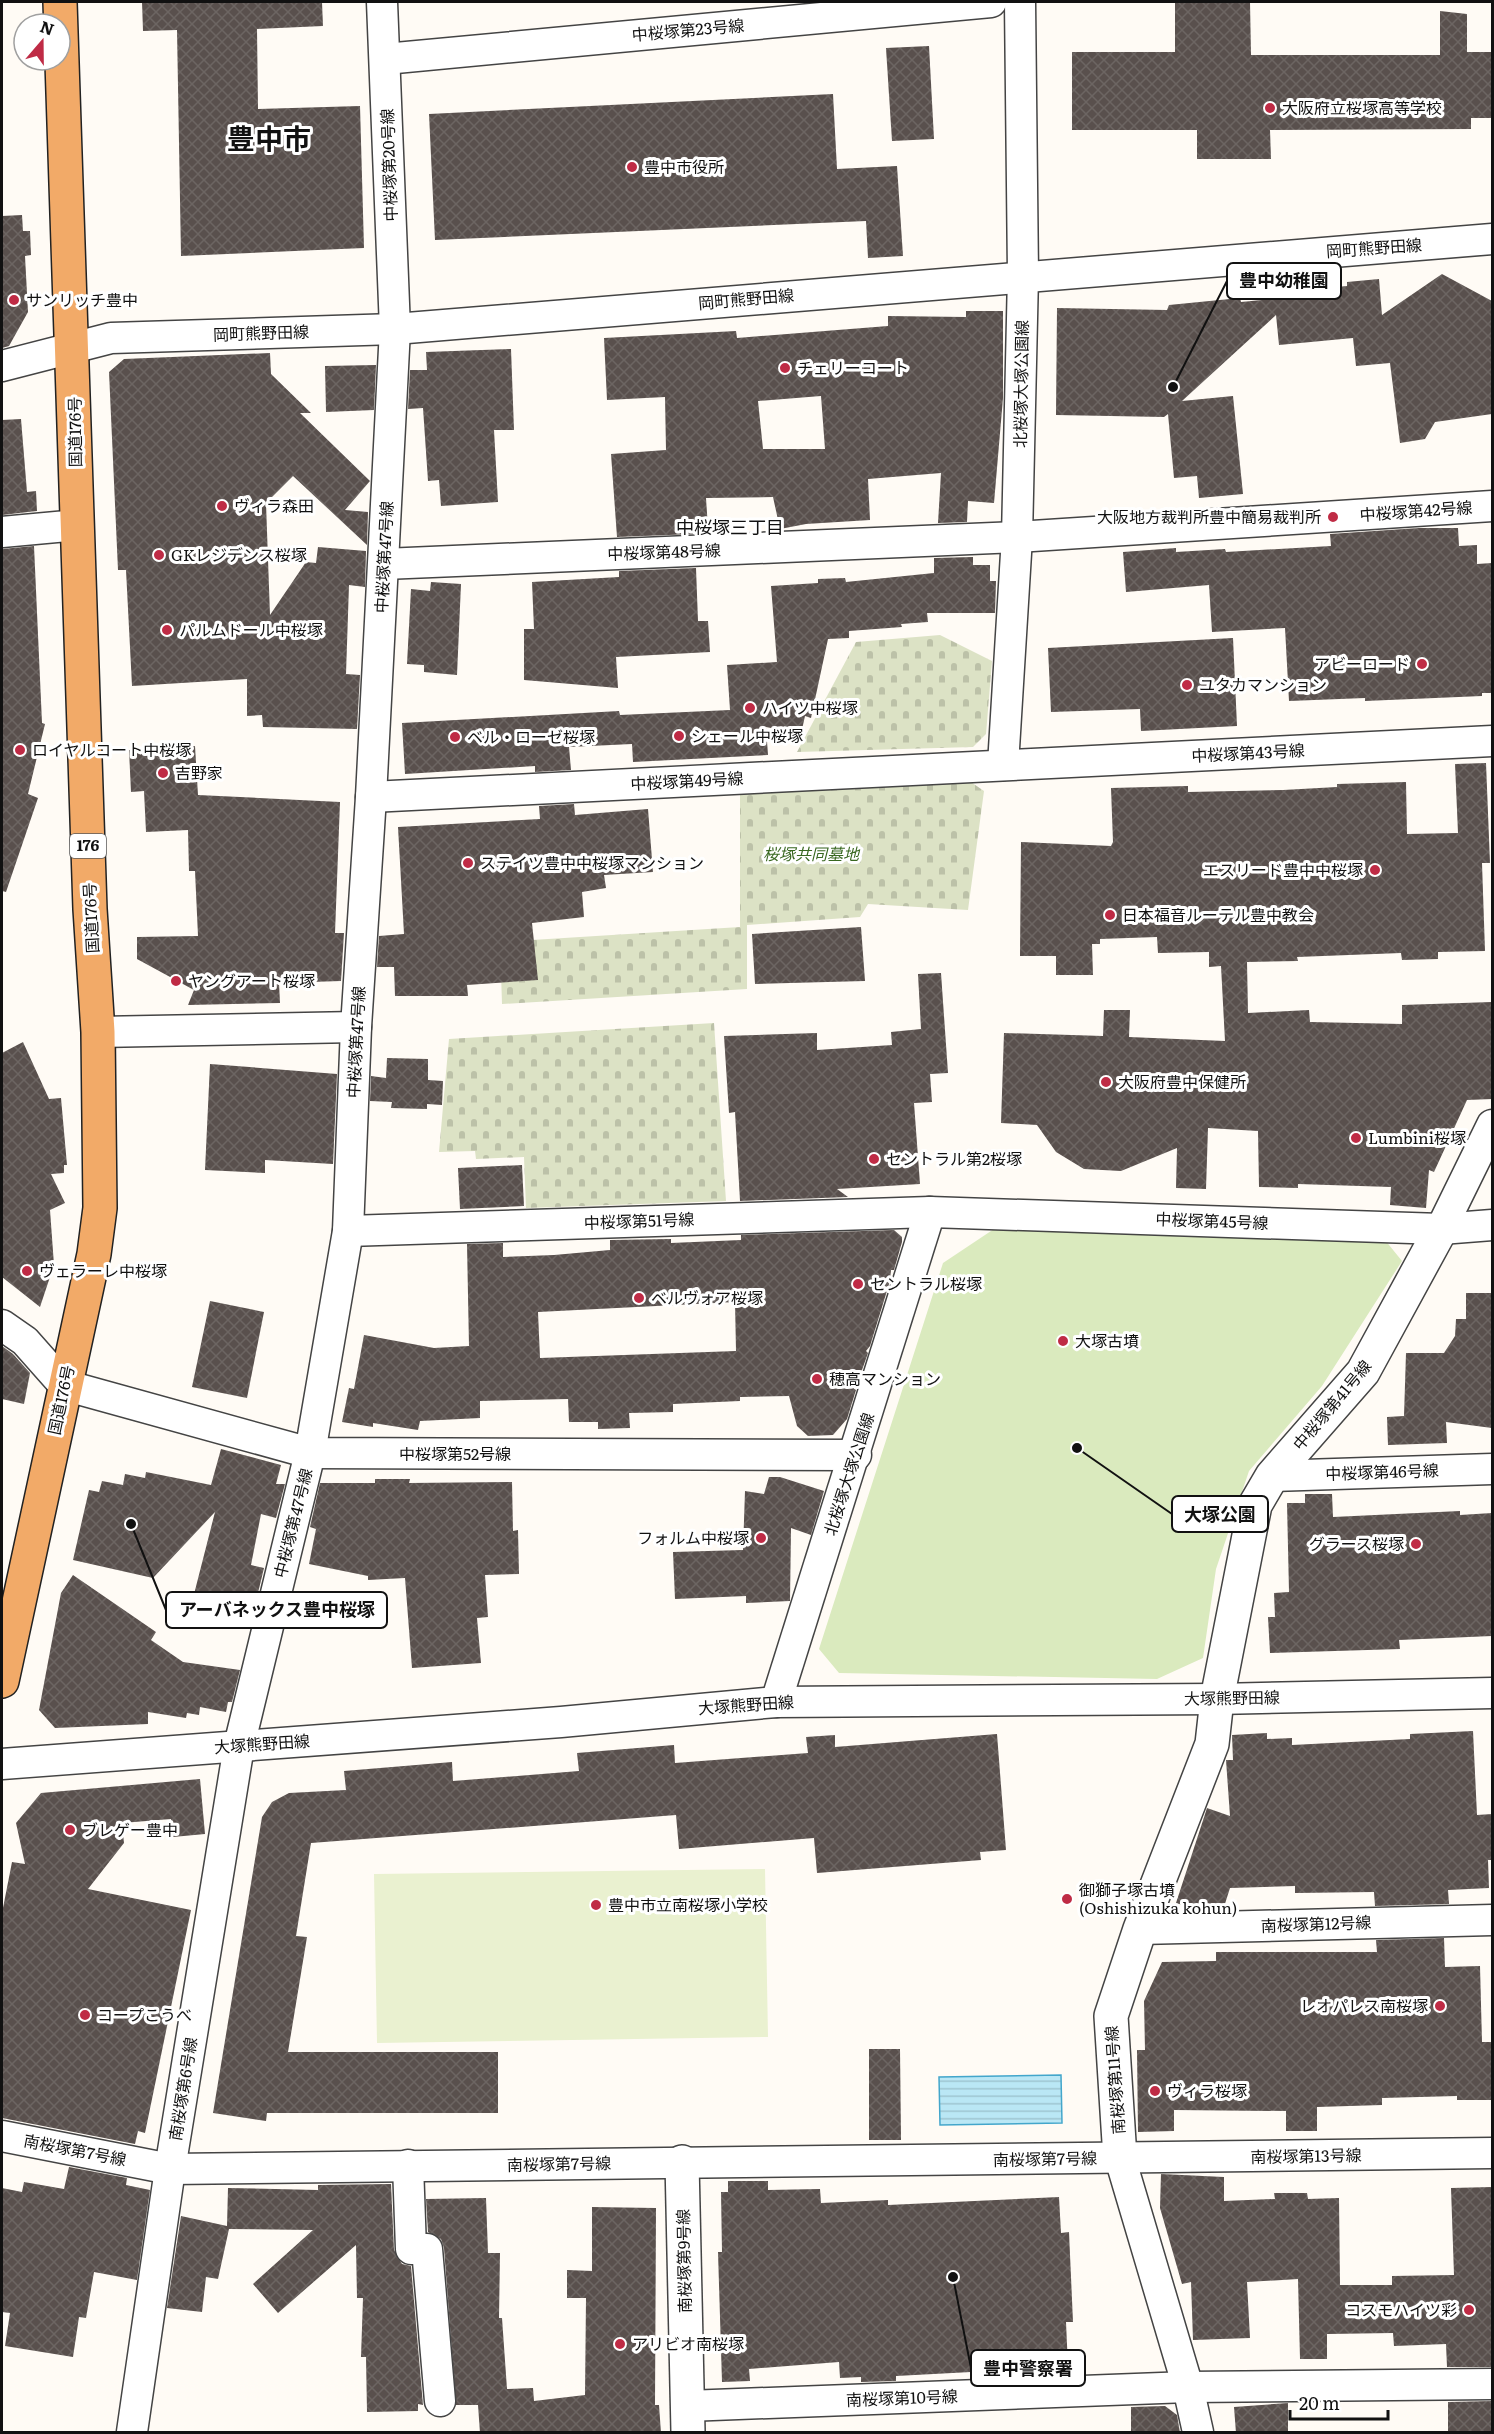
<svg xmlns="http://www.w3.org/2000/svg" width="1494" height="2434" viewBox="0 0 1494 2434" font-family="Literata,'Noto Sans JP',serif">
<defs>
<pattern id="cemetery-stones" width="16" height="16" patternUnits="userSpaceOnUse" patternTransform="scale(1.5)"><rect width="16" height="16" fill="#dce2c5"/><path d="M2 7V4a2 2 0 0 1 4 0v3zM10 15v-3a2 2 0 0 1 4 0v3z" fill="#bcc1a8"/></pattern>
<pattern id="water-rules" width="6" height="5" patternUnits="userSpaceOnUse" patternTransform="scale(1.5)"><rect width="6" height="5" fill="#bae7f5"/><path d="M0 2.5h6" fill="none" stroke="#9fc5d1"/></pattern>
<pattern id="building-cross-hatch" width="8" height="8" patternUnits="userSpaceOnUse" patternTransform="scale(1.5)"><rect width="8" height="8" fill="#59504d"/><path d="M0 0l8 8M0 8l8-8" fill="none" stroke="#6c6562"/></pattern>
</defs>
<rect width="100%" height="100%" fill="#fffbf5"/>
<g fill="url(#cemetery-stones)">
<path d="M940 635 992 661 986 734 973 747 797 752 856 642Z"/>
<path d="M965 778 984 791 968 910 868 904 860 917 747 925V989L502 1004 500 942 740 927V792Z"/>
<path d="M714 1023 726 1201 526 1208 524 1157 476 1159 475 1151 439 1152 449 1039Z"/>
</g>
<path fill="#daeabe" d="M997 1227 1385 1240 1402 1261 1322 1386 1249 1471 1216 1569 1203 1658 1157 1679 839 1673 819 1649 943 1263Z"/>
<path fill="#eaf1d0" d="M765 1869 768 2037 377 2043 374 1874Z"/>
<path fill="url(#water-rules)" stroke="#43a6cb" stroke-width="1.5" d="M1061 2075 1062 2123 940 2125 939 2077Z"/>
<g fill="url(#building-cross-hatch)" fill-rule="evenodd">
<path d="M142 2H322L323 26 257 29 258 109 360 106 364 248 181 256 177 30 143 31Z"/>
<path d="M1175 2H1250L1251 55H1440V11L1467 14V52H1492V118H1471V129L1270 130 1271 159H1197V130H1072V52H1175Z"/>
<path d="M929 46 934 139 892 141 886 48Z"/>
<path d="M833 94 837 169 897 166 903 256 868 258 866 221 435 240 429 114Z"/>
<path d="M22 215 23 231H30L31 255 25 256 28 312 9 346 2 348V216Z"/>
<path d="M1442 274 1492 301V414L1435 422 1425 439 1400 443 1390 363 1356 366 1353 338 1279 345 1276 315 1182 401 1233 396 1243 494 1199 498 1197 476 1174 478 1168 414 1164 417 1056 415 1057 308 1167 310 1169 305 1240 298 1241 302 1292 297 1291 291 1347 286V282L1379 279 1382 315Z"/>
<path d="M966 311H1003V398L994 503 968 501 967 522 938 523 941 473 868 479 870 520 806 524 780 529 773 497 706 498 708 528H694V534L617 537 611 454 666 450 665 397 607 400 604 338 736 331 737 338 888 326V316L966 317ZM821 396 825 449H763L758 401Z"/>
<path d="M511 349 514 430H494L498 502 441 506 439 480 428 481 423 408 408 409 410 370H427L426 352Z"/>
<path d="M270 353 271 374 311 413H300L370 481 345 510 368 512 367 545 293 476 266 503 270 615 306 562 316 563 318 547 366 551 365 587 349 585 346 674 360 675 357 729 263 727 262 715 247 716V679L132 686 126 570H118L109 372 124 359Z"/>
<path d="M376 365 374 410 326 412 325 366Z"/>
<path d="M21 419 27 492 36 491 37 511 2 515V420Z"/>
<path d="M1419 528H1458L1459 546 1477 545V564L1492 563V693H1482V696L1365 701V698L1289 701 1285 628 1212 632 1209 585 1126 592 1123 552 1176 548V552L1225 549 1226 552 1331 546 1330 534Z"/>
<path d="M34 546 42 723 45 724 28 794 38 798 6 892 2 891V549Z"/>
<path d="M973 557V565H990V581H996L995 613H927L928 622 901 624 902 627 849 631V638L828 639 811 718 805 716 801 734 766 727 768 755 633 762 632 744 569 747 571 770 535 772V766L405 774 402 723 619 711 620 715 730 710 727 665 777 662 771 586 818 583V579L845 578 846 582 934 573V558Z"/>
<path d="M696 568 698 621H708L710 652 616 657 618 688 524 680V629H534L532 582 619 577V571Z"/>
<path d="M431 582 461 584 457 675 424 672V665L407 664 411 589 430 591Z"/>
<path d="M1233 638 1237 726 1141 731 1140 709 1051 712 1048 648Z"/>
<path d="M195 746 198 795 340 802 335 933H344L341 981 279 983 280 1003 188 1005 194 990 137 959V937L198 936 195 871H189L188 830 146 832 144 791 131 792 129 750Z"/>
<path d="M1486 763 1490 863H1482L1485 951 1438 952V959L1402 960 1401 953 1297 957 1298 961 1247 962 1248 1013 1309 1010 1310 1022 1402 1024V1005L1492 1002V1099L1467 1100 1434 1172 1429 1170 1426 1208 1390 1205 1391 1187 1298 1184V1188L1259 1187 1258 1131 1208 1128 1206 1189 1176 1188 1177 1148 1121 1171 1084 1169 1056 1152 1037 1125 1001 1123 1004 1033 1103 1036 1104 1010H1130L1129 1037 1225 1041 1221 966 1209 967V952L1158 953 1157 937 1100 939V944H1092L1093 975H1056V956H1020L1021 842 1111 846 1113 842 1111 788 1188 786V792L1283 790 1337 787V784L1406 782 1407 834 1458 833 1455 764Z"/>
<path d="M574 804 575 815 648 809 653 872 604 875 606 888 582 892 584 917 532 923 538 980 467 985 468 996H395L394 967H377L379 936 404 934 398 827 540 819 539 806Z"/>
<path d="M861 927 865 981 755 984 752 934Z"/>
<path d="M941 973 948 1073 930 1074 932 1102 914 1103 920 1184 837 1189 848 1197 740 1201 735 1112 729 1113 724 1036 817 1033V1050L892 1045 891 1032 921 1029 918 974Z"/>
<path d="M23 1042 49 1099 61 1098 67 1165H64V1173L51 1174 65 1203 50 1210 54 1265 40 1307 2 1277V1053Z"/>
<path d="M387 1058 428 1059V1080L443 1081 442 1105 427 1104V1109L391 1108 392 1102 370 1101 371 1076 386 1078Z"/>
<path d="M210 1064 337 1074 333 1164 265 1160V1173L205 1170Z"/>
<path d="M522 1165 524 1206 460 1209 458 1168Z"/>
<path d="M894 1230 902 1237V1242L894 1270H891L890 1281 870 1346 866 1351 868 1353 862 1370 849 1385 856 1390 847 1419 833 1435 808 1436 797 1426 789 1396 740 1397V1401L673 1404V1412L629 1413 630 1428 598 1429V1422H569L568 1399 480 1401V1418L420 1421 418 1430 373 1423V1427L342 1422 349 1388 354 1389 364 1335 434 1348 469 1346 467 1244 503 1243V1257L554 1255 610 1250V1240L671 1239V1243L741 1240V1235ZM735 1302 736 1351 540 1358 538 1312Z"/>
<path d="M1466 1293H1492V1428L1446 1422 1447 1443 1388 1445 1387 1417 1404 1416 1406 1353H1444L1455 1336 1456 1319H1466Z"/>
<path d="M210 1301 264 1312 247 1398 192 1387Z"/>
<path d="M2 1346 13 1354 30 1373 24 1404 2 1399Z"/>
<path d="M221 1449 281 1465 276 1484H285L276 1518 261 1514 251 1565 264 1568 251 1622 191 1606 215 1512 153 1578 73 1560 89 1490 99 1492 102 1481 123 1485 125 1474 145 1478 146 1472 211 1485Z"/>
<path d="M769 1477H780L824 1491 811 1535 791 1528 790 1601 746 1603V1596L675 1599 673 1552 743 1550 745 1491 764 1494Z"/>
<path d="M375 1479H410L409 1483 512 1482 513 1531 518 1530 519 1574 485 1575 488 1617 477 1618 481 1663 412 1668 405 1578 368 1580V1576L309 1564 316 1529 310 1527 320 1483H375Z"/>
<path d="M1305 1494H1332L1333 1517 1460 1511V1515L1492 1513V1636L1399 1640 1400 1649 1270 1653 1268 1617H1275L1274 1593 1289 1592 1287 1503H1305Z"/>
<path d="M73 1575 156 1632 151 1640 183 1662 240 1670 232 1702H228L226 1712 200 1707 199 1715 187 1713 186 1718 148 1712V1724L55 1728 39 1710 61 1593Z"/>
<path d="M1473 1731 1477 1815 1492 1814V1860H1488L1489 1888 1448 1890 1449 1904 1375 1906 1374 1892 1295 1893V1886L1230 1888 1223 1910H1199L1176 1903 1207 1808 1230 1816 1226 1760H1233L1232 1735 1267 1733V1739L1292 1738V1745L1410 1739V1734Z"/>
<path d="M997 1734 1006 1850 980 1852 981 1860 817 1873 814 1838 679 1849 676 1815 311 1843 296 1936 307 1937 288 2052H498V2113H267L266 2121 213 2113 262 1817 272 1802 289 1793 346 1790 344 1771 452 1762 453 1781 579 1771 577 1753 674 1745 675 1763 808 1753 806 1737 835 1735V1747Z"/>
<path d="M200 1779 205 1834 173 1837 171 1819 122 1823 124 1843 88 1889 191 1910 145 2133 138 2131 135 2144 2 2118V1913L12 1862 25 1864 16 1823 41 1793Z"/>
<path d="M1444 1938 1445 1967 1480 1966 1482 2042H1492V2100H1457V2096L1382 2098V2105L1317 2107V2131H1286V2111L1174 2110V2131L1138 2132 1137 2050H1145L1144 2001 1162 1962 1216 1961V1952H1377L1376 1940Z"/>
<path d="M869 2049H900L901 2140H869Z"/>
<path d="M69 2167 127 2178 126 2185 150 2190 137 2280 94 2272 86 2318 79 2317 73 2357 5 2346 10 2313 2 2312V2188L22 2192 24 2182 64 2189Z"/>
<path d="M1161 2174 1224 2177V2201L1275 2199 1274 2193H1307L1308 2199 1339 2198 1340 2285H1392V2276L1454 2275 1451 2188 1492 2187 1491 2367H1447L1446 2344 1394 2346 1393 2333 1327 2334V2359H1300L1298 2279 1247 2282 1250 2338 1193 2340 1191 2282 1182 2284 1160 2208Z"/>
<path d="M728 2181H768V2190L820 2189 821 2203 888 2200V2205L1059 2197 1061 2233 1069 2232 1073 2322H1066L1068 2367 896 2376V2381L861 2382V2377L840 2378 839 2362 749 2369 750 2381 722 2382 718 2252H722L721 2192H728Z"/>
<path d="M391 2184 394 2250 402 2264 411 2266 423 2405 418 2404V2411L367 2412 366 2357H361L363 2298H357L356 2245 278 2313 253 2284 313 2230 229 2229 218 2279 206 2277 202 2312 167 2308 181 2216 227 2226 228 2188 318 2190V2185Z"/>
<path d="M486 2198 488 2253H500L499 2318H502L507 2389 533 2388 534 2401 585 2395 586 2298H567V2270L592 2271V2207L656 2208 655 2405H659L661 2433H480L478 2405H456L444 2248 441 2239 428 2232 426 2199Z"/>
<path d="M1492 2401V2433H1448V2402Z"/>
<path d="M1288 2403V2433H1236L1234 2407Z"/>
<path d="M1165 2406 1177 2415 1180 2433H1131V2407Z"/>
</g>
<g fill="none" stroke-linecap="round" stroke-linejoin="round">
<g stroke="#444" stroke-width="33">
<g id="minor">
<path d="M385 59 991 2"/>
<path d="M2 366 111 338 395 329 1492 239"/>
<path d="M2 532 78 525"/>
<path d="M384 564 1017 537 1492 506"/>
<path d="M1003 765 1017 537 1023 275 1020 2"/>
<path d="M371 797 1492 741"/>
<path d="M98 1032 356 1027"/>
<path d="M1441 1229 1492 1125"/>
<path d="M348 1231 930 1212 1441 1229 1492 1225"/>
<path d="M2 1325 25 1341 64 1385 310 1453 856 1455"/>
<path d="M1272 1476 1492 1469"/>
<path d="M776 1702 930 1212"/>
<path d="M2 1764 561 1722 776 1702 1217 1699 1492 1693"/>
<path d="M1140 1929 1492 1920"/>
<path d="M2 2136 170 2169 1492 2153"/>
<path d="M1120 2158 1188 2387 1198 2432"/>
<path d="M408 2165 411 2249H427L440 2401"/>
<path d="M687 2406 1188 2387 1492 2384"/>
<path d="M132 2432 170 2169 239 1746 310 1453 348 1231 356 1027 371 797 395 329 382 2"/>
</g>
</g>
<g stroke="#444" stroke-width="36">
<g id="tertiary">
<path d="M1120 2158 1111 2016 1140 1929 1212 1744 1217 1699 1255 1505 1272 1476 1363 1372 1441 1229"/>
<path d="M682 2162 688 2432"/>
</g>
</g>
<g stroke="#222" stroke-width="36">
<path id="trunk" d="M2 1681 94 1254 100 1208 98 1032 90 909 60 2"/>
</g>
<use href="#minor" stroke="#fff" stroke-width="30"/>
<use href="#tertiary" stroke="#fff" stroke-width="33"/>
<use href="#trunk" stroke="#f2aa68" stroke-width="33"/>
</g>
<g fill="#bf2b45" stroke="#fff" stroke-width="2">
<circle cx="1270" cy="108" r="6"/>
<circle cx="632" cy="167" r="6"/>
<circle cx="14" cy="300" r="6"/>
<circle cx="785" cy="368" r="6"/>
<circle cx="222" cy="506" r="6"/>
<circle cx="1333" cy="517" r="6"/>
<circle cx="159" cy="555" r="6"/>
<circle cx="167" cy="630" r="6"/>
<circle cx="1422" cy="664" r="6"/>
<circle cx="1187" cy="685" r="6"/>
<circle cx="750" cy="708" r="6"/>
<circle cx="679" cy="736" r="6"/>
<circle cx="455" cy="737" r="6"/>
<circle cx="20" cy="750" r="6"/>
<circle cx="163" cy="773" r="6"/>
<circle cx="468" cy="863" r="6"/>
<circle cx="1375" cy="870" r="6"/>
<circle cx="1110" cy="915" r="6"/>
<circle cx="176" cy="981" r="6"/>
<circle cx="1106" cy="1082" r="6"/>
<circle cx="1356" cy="1138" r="6"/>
<circle cx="874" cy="1159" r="6"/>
<circle cx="27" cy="1271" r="6"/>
<circle cx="858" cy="1284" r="6"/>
<circle cx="639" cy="1298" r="6"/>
<circle cx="1063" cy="1341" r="6"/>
<circle cx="817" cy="1379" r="6"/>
<circle cx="761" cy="1538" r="6"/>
<circle cx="1416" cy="1544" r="6"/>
<circle cx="70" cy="1830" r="6"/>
<circle cx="1067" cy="1899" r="6"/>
<circle cx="596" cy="1905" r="6"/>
<circle cx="1440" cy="2006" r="6"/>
<circle cx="85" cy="2015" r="6"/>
<circle cx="1155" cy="2091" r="6"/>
<circle cx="1469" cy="2310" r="6"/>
<circle cx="620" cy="2344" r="6"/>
</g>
<g text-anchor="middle" stroke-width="6" stroke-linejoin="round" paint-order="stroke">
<rect fill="#fff" stroke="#585858" stroke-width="1.5" x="70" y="834" width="36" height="24" rx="4.5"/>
<g font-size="15" font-weight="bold" fill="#111">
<text x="88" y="851">176</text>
</g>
<g font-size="16" fill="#111" stroke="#fff">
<text transform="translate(688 30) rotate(-5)" y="6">中桜塚第23号線</text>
<text transform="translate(389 165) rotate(-92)" y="6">中桜塚第20号線</text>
<text transform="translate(1374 248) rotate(-4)" y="6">岡町熊野田線</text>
<text transform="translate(746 299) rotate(-5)" y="6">岡町熊野田線</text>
<text transform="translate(261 333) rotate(-2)" y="6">岡町熊野田線</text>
<text transform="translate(1021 384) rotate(-89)" y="6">北桜塚大塚公園線</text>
<text transform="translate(75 432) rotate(-91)" y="6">国道176号</text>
<text transform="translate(1416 511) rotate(-4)" y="6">中桜塚第42号線</text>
<text transform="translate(664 552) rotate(-2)" y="6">中桜塚第48号線</text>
<text transform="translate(384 557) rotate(-87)" y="6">中桜塚第47号線</text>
<text transform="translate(1248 753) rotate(-3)" y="6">中桜塚第43号線</text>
<text transform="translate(687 781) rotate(-3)" y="6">中桜塚第49号線</text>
<text transform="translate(91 918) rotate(-93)" y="6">国道176号</text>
<text transform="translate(356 1042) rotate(-87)" y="6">中桜塚第47号線</text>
<text transform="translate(639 1221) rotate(-2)" y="6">中桜塚第51号線</text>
<text transform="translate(1212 1221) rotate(2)" y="6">中桜塚第45号線</text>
<text transform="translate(61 1400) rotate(-78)" y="6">国道176号</text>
<text transform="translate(1332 1405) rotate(-50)" y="6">中桜塚第41号線</text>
<text x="455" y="1460">中桜塚第52号線</text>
<text transform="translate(1382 1472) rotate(-2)" y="6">中桜塚第46号線</text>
<text transform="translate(849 1474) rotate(-72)" y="6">北桜塚大塚公園線</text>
<text transform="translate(293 1523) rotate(-76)" y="6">中桜塚第47号線</text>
<text transform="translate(1232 1698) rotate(-1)" y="6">大塚熊野田線</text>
<text transform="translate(746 1705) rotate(-4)" y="6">大塚熊野田線</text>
<text transform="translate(262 1744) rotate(-4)" y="6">大塚熊野田線</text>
<text transform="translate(1316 1924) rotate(-2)" y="6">南桜塚第12号線</text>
<text transform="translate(1115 2080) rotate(-94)" y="6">南桜塚第11号線</text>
<text transform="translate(183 2089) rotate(-81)" y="6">南桜塚第6号線</text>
<text transform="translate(75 2150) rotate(11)" y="6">南桜塚第7号線</text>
<text transform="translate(1306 2156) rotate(-1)" y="6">南桜塚第13号線</text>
<text transform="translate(1045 2159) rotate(-1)" y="6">南桜塚第7号線</text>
<text transform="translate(559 2164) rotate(-1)" y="6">南桜塚第7号線</text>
<text transform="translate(684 2261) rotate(-91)" y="6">南桜塚第9号線</text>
<text transform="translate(902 2398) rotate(-2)" y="6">南桜塚第10号線</text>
</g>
<g font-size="16" fill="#111" stroke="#fff" text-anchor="start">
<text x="1282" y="114">大阪府立桜塚高等学校</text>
<text x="644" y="173">豊中市役所</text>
<text x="26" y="306">サンリッチ豊中</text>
<text x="797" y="374">チェリーコート</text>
<text x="234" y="512">ヴィラ森田</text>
<text x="1321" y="523" text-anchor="end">大阪地方裁判所豊中簡易裁判所</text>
<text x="171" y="561">GKレジデンス桜塚</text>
<text x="179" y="636">パルムドール中桜塚</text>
<text x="1410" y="670" text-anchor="end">アビーロード</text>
<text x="1199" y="691">ユタカマンション</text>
<text x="762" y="714">ハイツ中桜塚</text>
<text x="691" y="742">シェール中桜塚</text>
<text x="467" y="743">ベル・ローゼ桜塚</text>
<text x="32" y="756">ロイヤルコート中桜塚</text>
<text x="175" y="779">吉野家</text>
<text x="480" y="869">ステイツ豊中中桜塚マンション</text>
<text x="1363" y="876" text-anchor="end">エスリード豊中中桜塚</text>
<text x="1122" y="921">日本福音ルーテル豊中教会</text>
<text x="188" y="987">ヤングアート桜塚</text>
<text x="1118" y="1088">大阪府豊中保健所</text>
<text x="1368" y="1144">Lumbini桜塚</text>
<text x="886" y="1165">セントラル第2桜塚</text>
<text x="39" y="1277">ヴェラーレ中桜塚</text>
<text x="870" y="1290">セントラル桜塚</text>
<text x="651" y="1304">ベルヴォア桜塚</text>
<text x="1075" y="1347">大塚古墳</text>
<text x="829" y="1385">穂高マンション</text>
<text x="749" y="1544" text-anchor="end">フォルム中桜塚</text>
<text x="1404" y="1550" text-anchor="end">グラース桜塚</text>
<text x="82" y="1836">ブレゲー豊中</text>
<text x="1079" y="1896">御獅子塚古墳<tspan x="1079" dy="18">(Oshishizuka kohun)</tspan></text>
<text x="608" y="1911">豊中市立南桜塚小学校</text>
<text x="1428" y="2012" text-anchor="end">レオパレス南桜塚</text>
<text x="97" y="2021">コープこうべ</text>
<text x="1167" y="2097">ヴィラ桜塚</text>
<text x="1457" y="2316" text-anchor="end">コスモハイツ彩</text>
<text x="632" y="2350">アリビオ南桜塚</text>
</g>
<g font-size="16" font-style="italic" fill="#396821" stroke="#fff">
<text x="811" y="860">桜塚共同墓地</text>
</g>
<g font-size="18" fill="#111" stroke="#fff">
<text x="730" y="534">中桜塚三丁目</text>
</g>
<g font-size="28" font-weight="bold" fill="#111" stroke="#fff">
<text x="269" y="149">豊中市</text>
</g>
</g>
<path fill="none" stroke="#111" stroke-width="2" d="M1173 387L1227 281M1077 1448L1172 1514M131 1524L166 1610M953 2277L971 2368"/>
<g fill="#111" stroke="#fff" stroke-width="2">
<circle cx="1173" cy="387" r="6"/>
<circle cx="1077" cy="1448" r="6"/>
<circle cx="131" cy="1524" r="6"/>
<circle cx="953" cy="2277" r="6"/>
</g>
<g fill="#fff" stroke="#111" stroke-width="2">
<rect x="1227" y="263" width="114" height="36" rx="6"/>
<rect x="1172" y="1496" width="96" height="36" rx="6"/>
<rect x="166" y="1592" width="221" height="36" rx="6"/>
<rect x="971" y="2350" width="114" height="36" rx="6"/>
</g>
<g font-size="18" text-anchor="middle" font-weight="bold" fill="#111">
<text x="1284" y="287">豊中幼稚園</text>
<text x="1220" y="1521">大塚公園</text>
<text x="277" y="1616">アーバネックス豊中桜塚</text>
<text x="1028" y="2375">豊中警察署</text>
</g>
<rect width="1494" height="2434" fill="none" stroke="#111111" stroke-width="6"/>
<g transform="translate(42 42) rotate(20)"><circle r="28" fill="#ffffff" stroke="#a0a0a0" stroke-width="1.5"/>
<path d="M0-4.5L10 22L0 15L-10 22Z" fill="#bf2b45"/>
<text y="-9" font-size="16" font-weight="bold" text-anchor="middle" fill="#111111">N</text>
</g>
<path d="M1290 2410v9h98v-9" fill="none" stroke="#111111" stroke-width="3"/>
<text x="1299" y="2410" font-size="18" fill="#111111" stroke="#ffffff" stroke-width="4.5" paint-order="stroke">20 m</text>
</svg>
